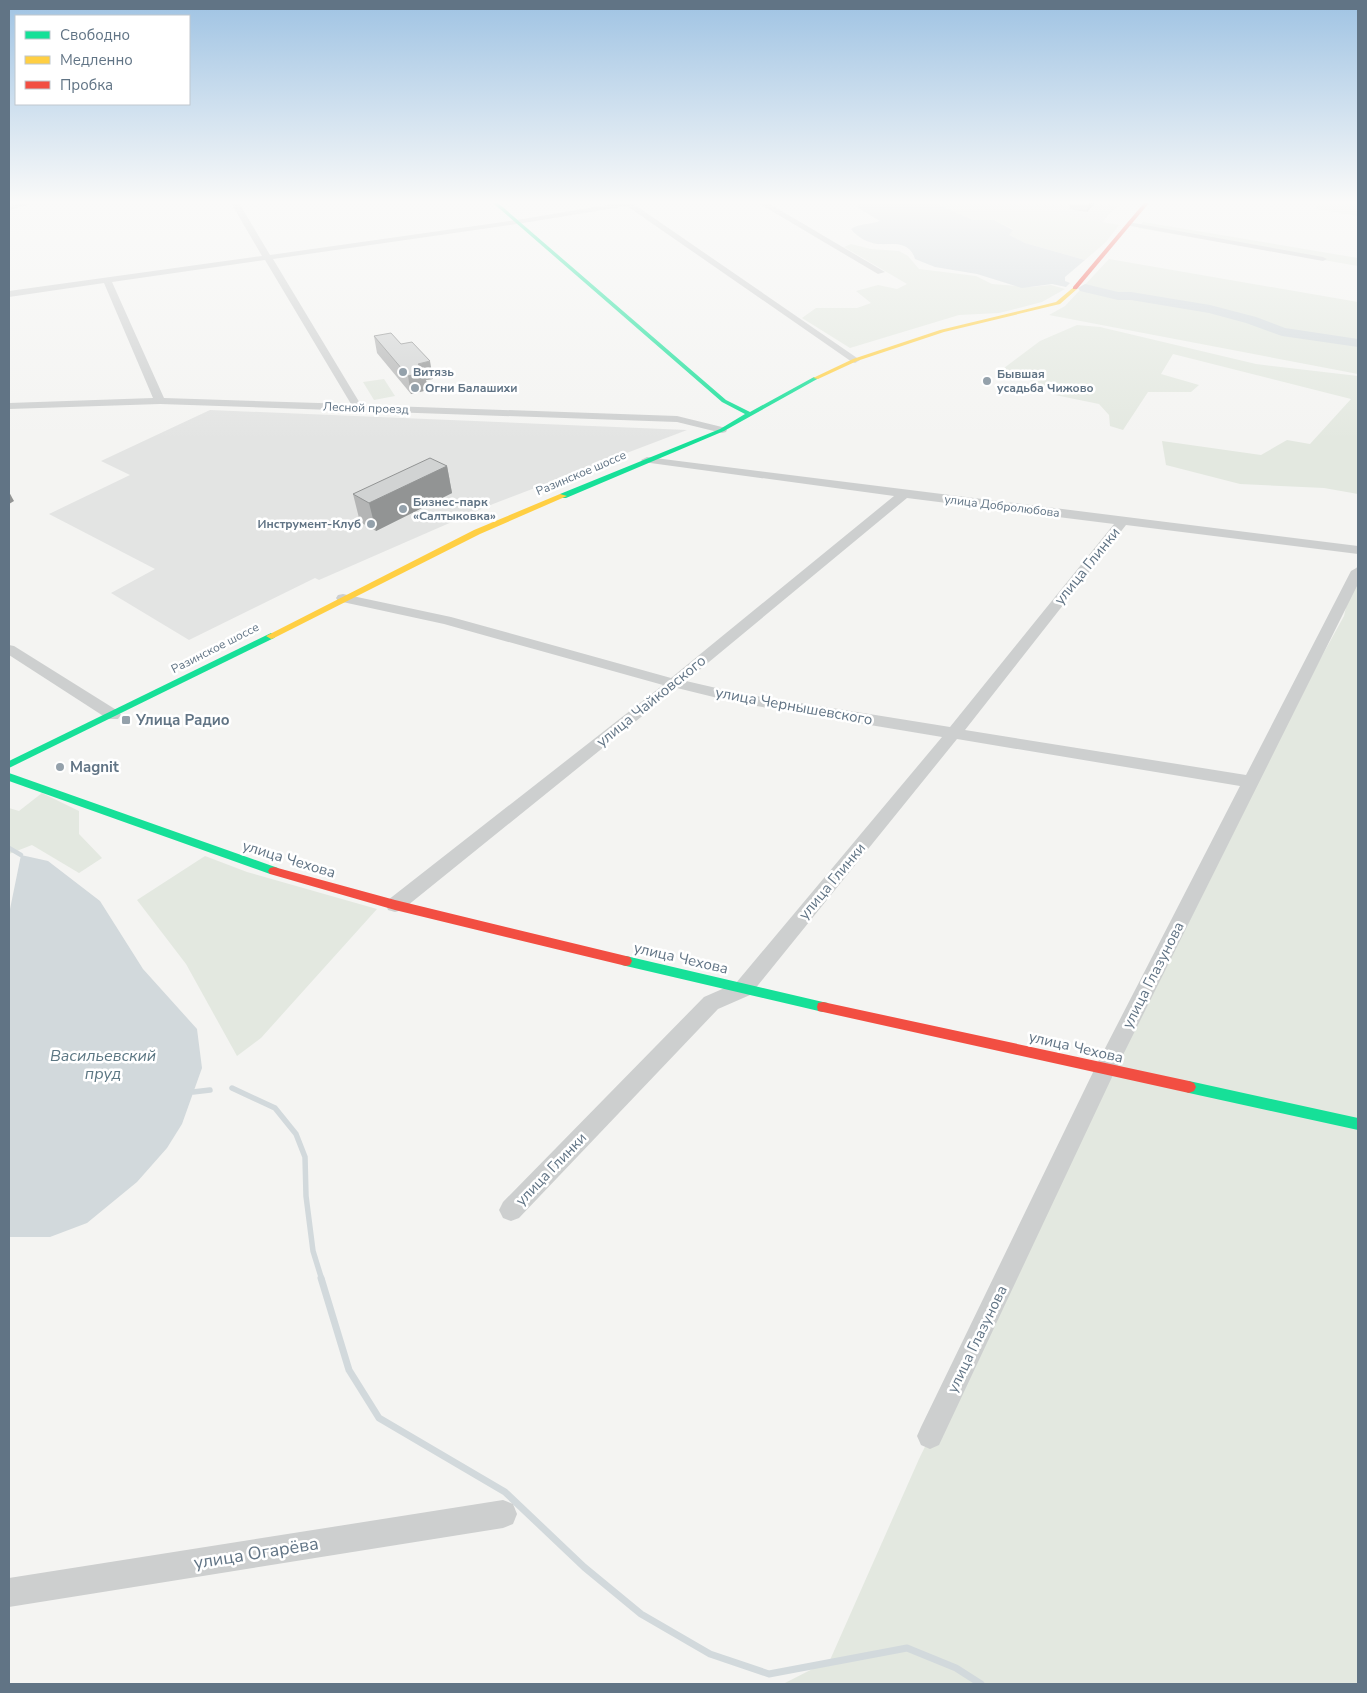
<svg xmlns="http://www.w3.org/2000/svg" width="1367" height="1693" viewBox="0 0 1367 1693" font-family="'Nunito Sans',sans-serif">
<rect width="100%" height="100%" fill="#f4f4f2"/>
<g fill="#e3e4e3">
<path d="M1024 203H1120L1102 222 1058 214Z"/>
<path d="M210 410 687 430 493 504 319 580 315 578 189 640 111 593 155 569 49 514 130 475 101 461Z"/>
</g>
<g fill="#e3e8e0">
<path d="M935 203H1024L1058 214 1119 225 1106 242 1085 260 1025 243 1008 235 1013 229 994 220H973Z"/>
<path d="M1318 203H1358V216L1315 209Z"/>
<path d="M1143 222 1358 258V266L1138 228Z"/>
<path d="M851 244 871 249 899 251 908 256 919 269 976 276 992 284 1031 287 1051 285 1065 289 1042 302 999 313 959 315 850 348 802 318 816 308H857L871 303 856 291 878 285 897 289 907 284 844 247Z"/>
<path d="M1109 259 1358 302V374L1049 315 1065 306Z"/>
<path d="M1077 325 1100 327 1256 364 1358 376V494L1324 488 1240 484 1166 465 1162 441 1261 455 1287 440 1310 444 1351 399 1173 354 1161 374 1199 385 1191 392H1148L1123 430 1110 426 1109 415 1099 404 1055 395 1043 385 1000 371 1040 341Z"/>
<path d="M384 379 395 396 374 400 363 382Z"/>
<path d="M1358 565V1684H783L830 1660 919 1459 1226 830 1344 616 1354 572Z"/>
<path d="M42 793 79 811V834L102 858 79 873 32 845 9 854V856V808L19 811Z"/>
<path d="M205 856 247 872 377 909 261 1038 237 1056 186 964 137 900Z"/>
</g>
<g fill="#d2d9dc">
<path d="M860 203H935L973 220H994L1013 230 1009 235 1025 243 1085 260 1065 277V281L1070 283 1066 287 1052 284 1022 288 977 274 935 267 915 259C909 240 893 245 878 244 868 243 857 237 851 229 860 223 869 225 880 221L858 208Z"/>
<path d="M21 855 48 861 100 901 143 969 197 1029 202 1068 182 1124 167 1148 137 1182 87 1223 50 1237H9V914Z"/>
</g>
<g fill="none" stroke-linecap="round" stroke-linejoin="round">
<path stroke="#d2d9dc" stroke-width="4.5" d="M9 848 21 855"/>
<g stroke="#d2d9dc" stroke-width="5.5">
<path d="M232 1088 275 1108 296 1134 305 1157 306 1196 313 1251 322 1280"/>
<path d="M193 1092 210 1090"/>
</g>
<path stroke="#d2d9dc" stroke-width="7" d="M321 1278 349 1370 379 1418 505 1492 584 1567 641 1614 710 1654 769 1674 907 1648 956 1668 981 1684"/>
<path fill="#d2d9dc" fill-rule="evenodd" d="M1085 284 1118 292H1131L1210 305 1256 317 1285 328 1358 339V347L1282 336 1246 323 1209 313 1131 300H1118L1080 291 1078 288Z"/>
<g fill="#cdcfcf" fill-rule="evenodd">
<path d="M21 203H36L9 210V206Z"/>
<path d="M231 203H239L270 255 517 220 618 203H637L635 205 860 360 855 363 852 362 627 206 517 224 273 259 361 405 677 416 726 428 727 430 726 432 722 433 677 422 160 404 9 409V403L153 398 104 283 9 297V291L262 256ZM265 260 351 404 164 398 112 282Z"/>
<path d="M758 203H768L885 272 878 274Z"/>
<path d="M1128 222 1323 257 1327 259 1323 261 1131 226 1127 224Z"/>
<path d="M647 457 1358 546V554L1126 525 965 730 1246 775 1351 571 1358 567V584L1113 1075 939 1445 930 1449 921 1445 917 1436 921 1427 1098 1062 1240 786 957 739 750 995 718 1009 519 1218 511 1221 503 1218 499 1210 503 1202 704 997 736 983 942 737 738 703 677 688 402 910 395 912 388 910 386 905 388 900 663 685 444 624 338 601 336 598 338 595 343 594 451 617 671 678 894 496 643 462 641 460ZM907 498 1114 524 950 727 738 693 686 681Z"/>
<path d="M9 645 14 646 118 711 121 715 118 719H108L9 655Z"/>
<path d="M503 1500 513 1504 517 1514 513 1524 503 1528 9 1607V1578Z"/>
</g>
<g fill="#16e098" fill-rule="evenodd">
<path d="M493 203H498L726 400 750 412 814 377 819 378 724 431 566 498H560V494L720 429 745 414 722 402Z"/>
<path d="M271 633 276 636 274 638 9 768V761Z"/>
<path d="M9 773 278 868 280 871 278 874H270L9 781Z"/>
<path d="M626 956 823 1002 828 1003 829 1007 828 1011 823 1012 626 966 622 965 620 961 622 957Z"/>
<path d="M1189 1081 1358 1118V1130L1189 1093 1184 1091 1182 1087 1184 1083Z"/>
</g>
<g fill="#ffcf43" fill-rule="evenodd">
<path d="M1075 286 1077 289 1060 304 944 332 857 361 818 379 813 378 853 359 940 330 1056 302Z"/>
<path d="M560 494 567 496 480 534 274 638 271 639 266 636 474 530Z"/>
</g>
<g fill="#f24e42" fill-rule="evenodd">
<path d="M1144 203H1149L1077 289H1073V287Z"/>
<path d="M274 867 395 900 626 956 630 957 632 961 630 965 626 966 395 910 270 874 268 871 270 868Z"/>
<path d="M823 1002 1189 1081 1194 1083 1196 1087 1194 1091 1189 1093 823 1012 818 1011 817 1007 818 1003Z"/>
</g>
</g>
<g fill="#b4b5b5">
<path d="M1071 203H1095L1087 212 1069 209Z"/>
<path d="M374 336 433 379 426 380 428 390 411 394 377 353Z"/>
<path d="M447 466 452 493 376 531 360 522 353 494Z"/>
</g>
<g fill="#929494">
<path d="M1089 203H1095L1087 212Z"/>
<path d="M430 361 433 379 426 380 428 390 411 394 408 376 418 364Z"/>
<path d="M447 466 452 493 376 531 369 503Z"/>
<path d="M9 492 14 501 9 504Z"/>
</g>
<g fill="#d1d3d3" stroke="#929494">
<path d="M391 333 401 344 412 342 430 361 418 364 425 372 408 376 374 336Z"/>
<path d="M430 458 447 466 369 503 353 494Z"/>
</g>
<linearGradient id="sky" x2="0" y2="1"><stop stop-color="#9fc3e3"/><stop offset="0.46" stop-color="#fafaf9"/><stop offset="1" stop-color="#fafaf9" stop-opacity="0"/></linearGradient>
<rect width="1367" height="440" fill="url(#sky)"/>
<g fill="#94a1ab" stroke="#fff" stroke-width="2">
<circle cx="403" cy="372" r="5"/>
<circle cx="987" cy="381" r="5"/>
<circle cx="415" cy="388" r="5"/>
<circle cx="403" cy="509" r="5"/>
<circle cx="371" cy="524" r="5"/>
<rect x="121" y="715" width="10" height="10" rx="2.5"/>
<circle cx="60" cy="767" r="5"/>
</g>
<g text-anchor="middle" stroke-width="5" stroke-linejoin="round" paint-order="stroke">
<g font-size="12" font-weight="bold" fill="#617485" stroke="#fff" text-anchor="start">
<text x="413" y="376">Витязь</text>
<text x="997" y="378">Бывшая<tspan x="997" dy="14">усадьба Чижово</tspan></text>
<text x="425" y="392">Огни Балашихи</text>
<text x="413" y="506">Бизнес-парк<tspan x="413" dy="14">«Салтыковка»</tspan></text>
<text x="361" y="528" text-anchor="end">Инструмент-Клуб</text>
</g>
<g font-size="12" fill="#617485" stroke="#fff">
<text transform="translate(366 408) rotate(2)" y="4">Лесной проезд</text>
<text transform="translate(581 473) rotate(-23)" y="4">Разинское шоссе</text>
<text transform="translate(1002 506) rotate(7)" y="4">улица Добролюбова</text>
<text transform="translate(215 648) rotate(-27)" y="4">Разинское шоссе</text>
</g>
<g font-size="15" fill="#617485" stroke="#fff">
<text transform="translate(1087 566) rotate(-51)" y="5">улица Глинки</text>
<text transform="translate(651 701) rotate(-39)" y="5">улица Чайковского</text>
<text transform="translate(794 706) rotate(10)" y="5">улица Чернышевского</text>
<text transform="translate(289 859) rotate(17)" y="5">улица Чехова</text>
<text transform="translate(832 881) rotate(-50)" y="5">улица Глинки</text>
<text transform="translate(681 958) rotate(13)" y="5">улица Чехова</text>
<text transform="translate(1153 975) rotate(-63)" y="5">улица Глазунова</text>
<text transform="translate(1076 1047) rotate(13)" y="5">улица Чехова</text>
<text transform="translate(551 1169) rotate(-46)" y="5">улица Глинки</text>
<text transform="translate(977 1339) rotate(-64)" y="5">улица Глазунова</text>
</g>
<g font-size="15" font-weight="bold" fill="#617485" stroke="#fff" text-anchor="start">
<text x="136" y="725">Улица Радио</text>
<text x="70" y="772">Magnit</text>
</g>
<g font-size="16" font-style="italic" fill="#5c7783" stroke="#fff">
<text x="103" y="1061">Васильевский<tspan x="103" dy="18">пруд</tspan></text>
</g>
<g font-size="18" fill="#617485" stroke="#fff">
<text transform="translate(256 1553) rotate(-9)" y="6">улица Огарёва</text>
</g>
</g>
<rect width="1367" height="1693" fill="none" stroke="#617485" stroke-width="20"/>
<rect x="15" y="15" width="175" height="90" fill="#ffffff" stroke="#c0c7ce"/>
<rect x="25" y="31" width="25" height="8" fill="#16e098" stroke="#c0c7ce"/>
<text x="60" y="40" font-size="15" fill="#617485">Свободно</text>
<rect x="25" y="56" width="25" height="8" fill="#ffcf43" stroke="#c0c7ce"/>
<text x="60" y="65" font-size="15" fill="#617485">Медленно</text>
<rect x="25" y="81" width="25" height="8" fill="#f24e42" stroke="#c0c7ce"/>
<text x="60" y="90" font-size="15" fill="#617485">Пробка</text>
</svg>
